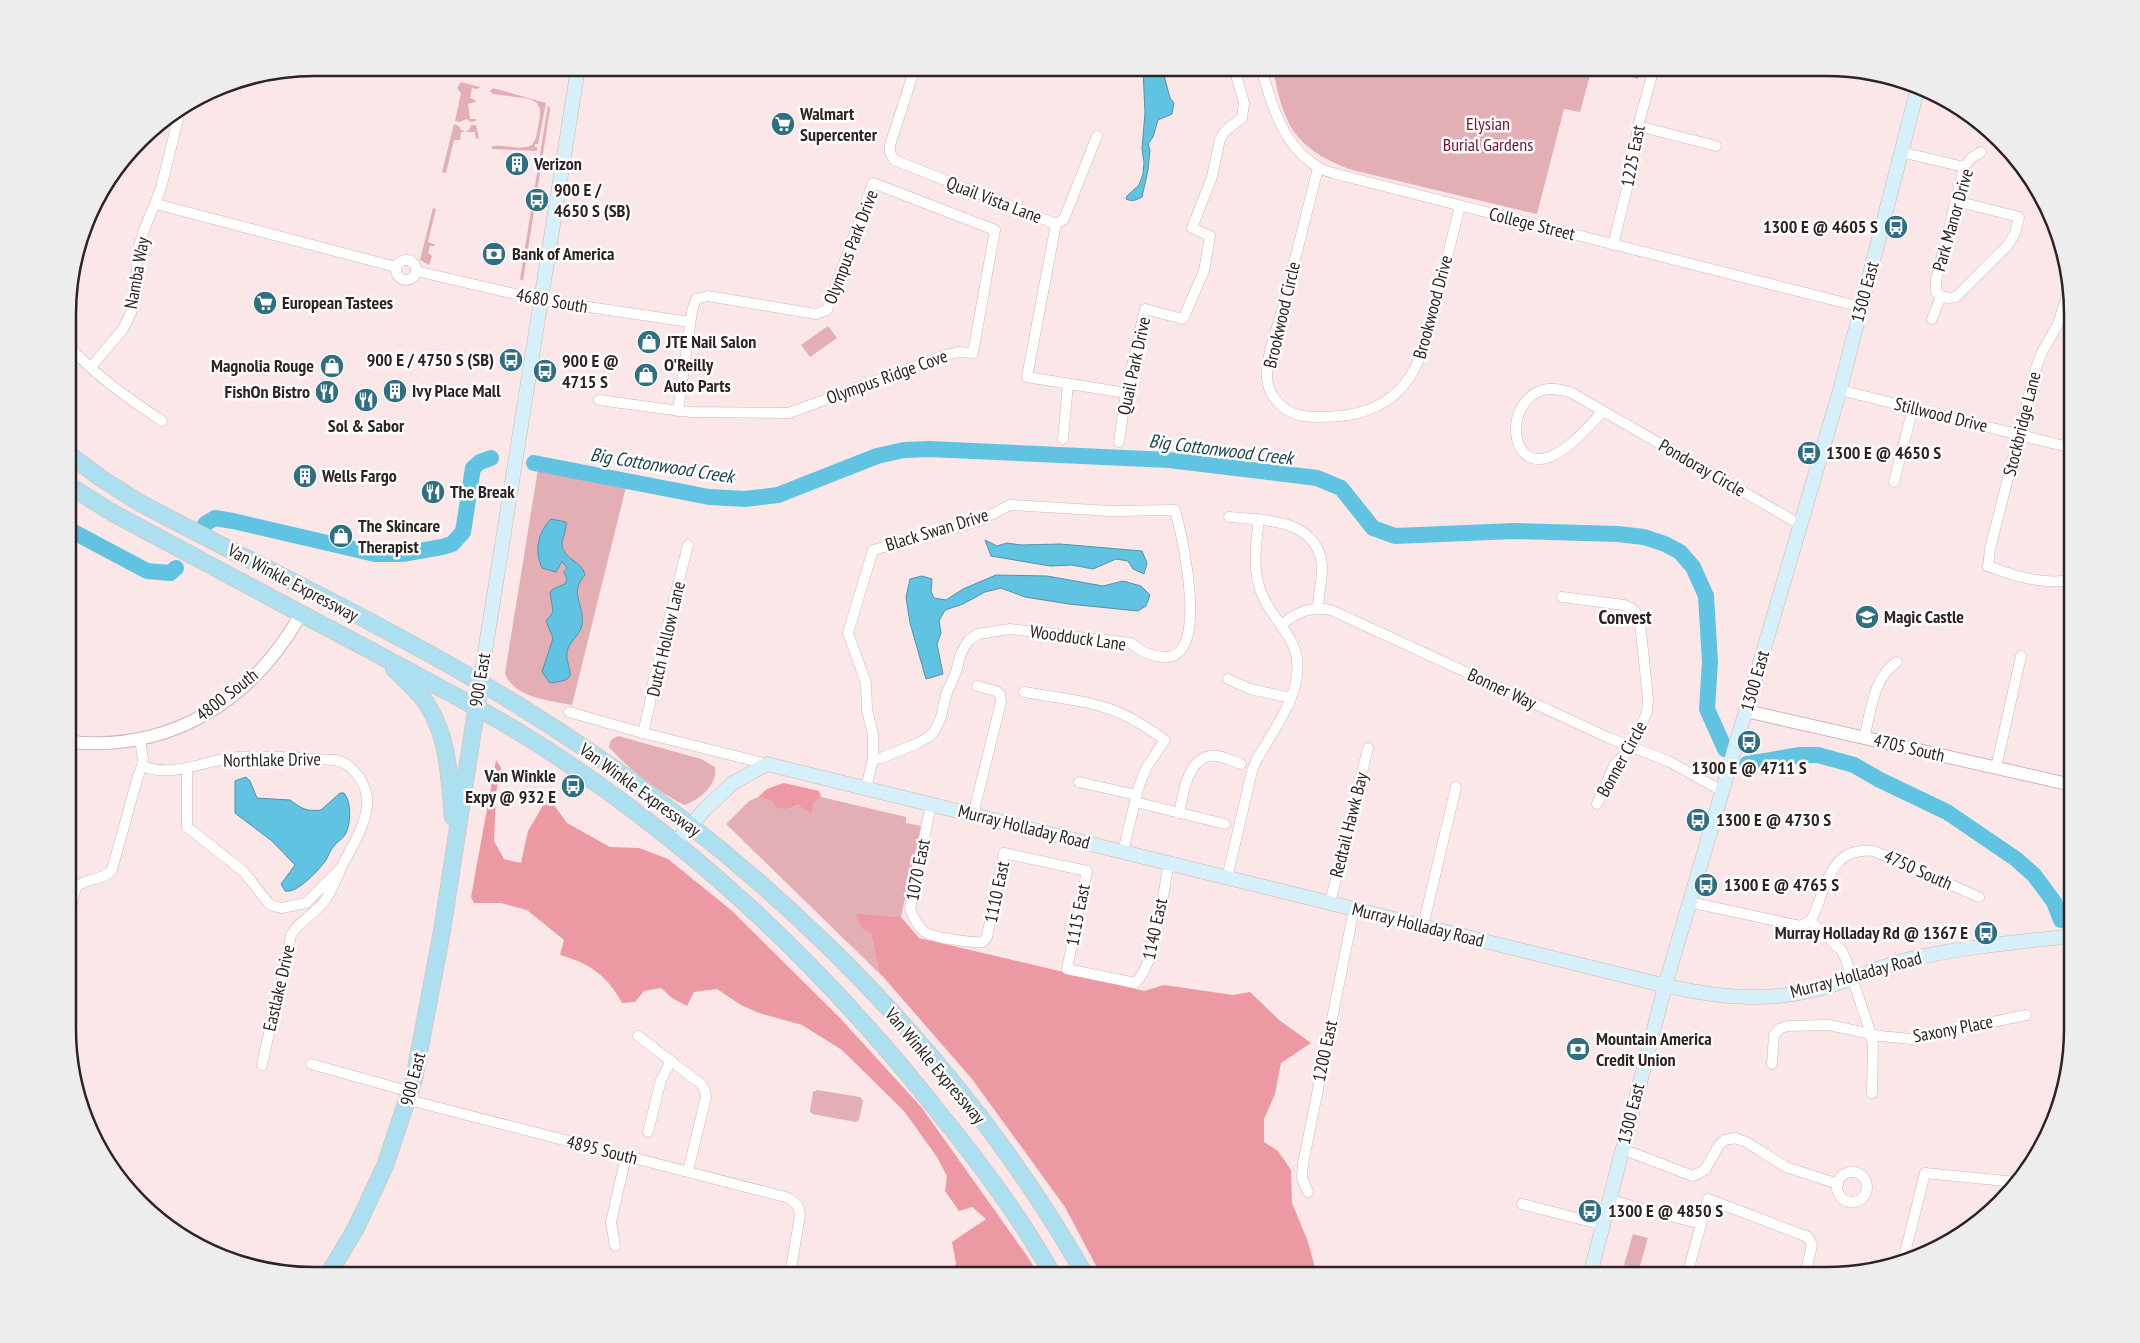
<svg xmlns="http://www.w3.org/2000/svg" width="2140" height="1343" viewBox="0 0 2140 1343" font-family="'PT Sans Narrow',sans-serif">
<rect width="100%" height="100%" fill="#fbe7e8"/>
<g fill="#e3afb4">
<path d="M1273 68H1592L1580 112 1564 109 1537 214 1352 170C1295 149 1283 125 1273 68Z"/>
<path d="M1595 68H1641L1638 79Z"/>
<path d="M461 82 480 87 478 89 472 88 470 98 475 100 476 102 468 104 470 119H476V121L471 122 466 119 460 122 455 121 461 93 457 88Z"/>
<path d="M493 88 546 103 538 144H535V147H537V151L492 149V146C505 144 521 151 532 145L536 138 540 116V109L537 103 530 99 493 94 490 91Z"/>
<path d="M548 105 550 109 523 281 520 279Z"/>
<path d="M454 124 459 126 460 129 465 132 469 130 471 125H476L479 138 476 139 475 132H461L460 140H454L446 173 442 172Z"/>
<path d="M433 208 436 209 428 242 434 244 435 246H430L428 253 432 256 429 265 420 260Z"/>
<path d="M828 326 837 338 810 357 801 345Z"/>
<path d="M539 463 627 483 572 705C549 700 514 698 505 673Z"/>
<path d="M618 736 701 759 715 767C718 784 700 800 684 805 657 791 629 770 609 747L611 740Z"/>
<path d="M758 797 772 801 788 809C800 804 811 804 821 797L906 817V823L921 826 901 917 855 915 871 933 879 972 884 978 726 824 749 801Z"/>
<path d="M817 1090 860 1097 863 1101 859 1120 856 1122 812 1114 810 1111 813 1092Z"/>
<path d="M1633 1234 1648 1238 1639 1269 1624 1265Z"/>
</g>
<g fill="#ed99a3">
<path d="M496 760 501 768 496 793 494 841 504 859 521 863 528 831 548 797 567 823 610 847 639 848 668 859 731 910 839 1017 922 1108 1027 1256 1039 1275H953L956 1263 952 1242 986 1219 972 1207 959 1211 945 1191 947 1176 937 1157 904 1111 842 1050 802 1025 759 1013 741 1005 717 989 694 992 687 1006 672 998 661 988 644 991 635 1002 622 1003C608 976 589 963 560 955L564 940 527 910 501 903H474L471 897Z"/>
<path d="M784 783 819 791 821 797 812 803 813 808 811 813 798 805 788 809 777 808 772 801 758 797 767 789Z"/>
<path d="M855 914 901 917 919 938 1144 991 1164 985 1233 995 1250 992 1279 1020 1311 1043 1281 1063 1275 1094 1264 1119V1142L1278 1151 1291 1170 1292 1203 1308 1242 1317 1275H1101L1065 1207 972 1079 879 972 871 933 863 929Z"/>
</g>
<g fill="#61c3e2" stroke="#5293a9">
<path d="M1143 68H1162L1170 98 1174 103 1172 114 1158 120 1153 137 1148 144 1150 150 1148 170 1142 197C1137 200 1132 202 1126 199L1127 196 1139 185 1143 174 1144 162 1142 149 1145 113Z"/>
<path d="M551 519 566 522C567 529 563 536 562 543 562 560 582 560 585 575 568 594 585 603 582 625 580 636 569 641 567 652 565 670 583 680 550 683L542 672 553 638 546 621 553 612 550 592 553 589 565 584 567 579 564 572 567 568 562 561 556 572 542 568C534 551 538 532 551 519Z"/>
<path d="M985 540 997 546 1007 543 1021 545 1060 544 1142 551 1147 563 1144 574 1133 569 1128 561 1116 559 1093 569 1072 565 1050 566 991 556Z"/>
<path d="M996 575 1047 576 1103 586 1123 581 1141 586 1150 595 1146 606 1138 611 1069 604 1025 597 1001 588 985 592 963 604 945 610 939 621 941 633 937 644 943 674 926 679 910 623 906 597 910 579 922 576 932 579 931 591 934 598 946 600 963 589Z"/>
<path d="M246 777 250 781 257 798 290 800C301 808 306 812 321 810L340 793H344C352 802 351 825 345 835 342 839 337 842 334 846 330 850 329 855 326 860 319 870 297 894 285 891L281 884 295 865 272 841 235 813V781Z"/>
</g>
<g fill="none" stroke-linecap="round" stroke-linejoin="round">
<g stroke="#61c3e2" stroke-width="16">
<path d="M534 463 709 497 745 499 778 495 877 456 904 450 929 449 1169 460 1317 478 1341 488 1373 528 1395 536 1513 531 1618 534 1644 537 1665 544 1680 552 1693 567 1706 596 1710 662 1707 709 1725 749"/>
<path d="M205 524 215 518 233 521 375 554H402L442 547 452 544 463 532 473 468 480 462 491 458"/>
<path d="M70 530 147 571 170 573 176 568"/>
<path d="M1747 764 1800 755H1818L1854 765 1880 780 1947 812 2016 859 2034 875 2054 902 2061 920"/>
</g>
<g stroke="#d3b4b6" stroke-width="11">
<g id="minor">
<path d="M915 68 890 145V153L894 160 1056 224"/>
<path d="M1051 68H1054"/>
<path d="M1261 68C1272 105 1282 145 1318 167 1325 172 1335 173 1344 176L1861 307"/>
<path d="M1638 126 1716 146"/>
<path d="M1901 152 1964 167"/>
<path d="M1318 168C1306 215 1294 263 1282 311 1276 332 1266 356 1267 378 1268 397 1285 413 1303 416 1318 418 1333 417 1348 415 1414 404 1423 354 1437 298 1445 267 1452 237 1460 206"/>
<path d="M156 204 396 267"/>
<path d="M1056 224 1027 377 1126 393"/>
<path d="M1056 224 1064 219 1097 136"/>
<path d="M1613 245 1631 172 1638 126 1654 68"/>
<circle cx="406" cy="270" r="10"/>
<path d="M416 271 541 300 690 322"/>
<path d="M2070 286 2058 324 2041 354 2035 371 1990 549 1988 566C2014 576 2043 585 2072 580"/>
<path d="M1941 296 1948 298 1956 297 2008 245 2015 233 2019 217 1956 201"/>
<path d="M1932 319 1941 296 1936 292V280L1964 167 1971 158 1981 152"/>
<path d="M70 347C96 376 129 399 162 421"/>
<path d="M91 367 123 329 131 313 135 301 138 250 143 233 161 188 180 111"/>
<path d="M1840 390 2072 448"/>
<path d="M599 400C630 404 660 409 691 412L789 413 946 355 959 352 973 353 995 230 873 183 827 310 816 314 708 296 696 299 692 311 678 411"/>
<path d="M1603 411C1587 428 1571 448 1550 457 1508 472 1504 401 1543 390 1552 387 1561 390 1570 392L1801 525"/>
<path d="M1063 439 1068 384"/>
<path d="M1119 442 1126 393 1145 309 1183 319 1204 271 1210 236 1192 228 1212 177 1220 139 1225 131 1242 118 1244 103 1234 68"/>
<path d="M1894 482 1913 408"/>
<path d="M1229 517C1265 520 1317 519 1322 565 1323 579 1318 594 1318 608"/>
<path d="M1562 597 1624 605C1633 608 1637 612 1640 622L1648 699 1647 712 1631 748 1615 764 1597 804"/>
<path d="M1282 624C1298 612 1310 606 1331 610L1609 738 1670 762 1722 791"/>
<path d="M1228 679 1250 689 1291 698"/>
<path d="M1024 692C1056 698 1092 700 1122 714 1137 721 1151 730 1165 740L1146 768 1138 789 1123 852"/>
<path d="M569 712 643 733 767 764"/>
<path d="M643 733 650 703 652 687 688 545"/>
<path d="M1864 738C1871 712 1873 677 1897 662"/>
<path d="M142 766C176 779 205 759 239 757 271 755 304 759 335 760 354 763 369 787 367 806 365 826 353 845 344 862 337 877 333 890 323 903 313 915 298 922 291 935 283 979 271 1021 262 1065"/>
<path d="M1996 768 2021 656"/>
<path d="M187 769V827L244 872 269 904 274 906 282 908 306 903 341 868"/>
<path d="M1079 782 1136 795"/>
<path d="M866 788 873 759V735L867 710 866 683 848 633 873 550 979 521 1010 505 1110 511 1175 510C1182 536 1210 657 1166 657 1152 657 1141 652 1131 643L1010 629 978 634 969 640 961 653 956 672 946 695 941 717 935 730 930 736 916 744 881 758 873 759"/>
<path d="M1135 802 1225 824"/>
<path d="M931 804 910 909C913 916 918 927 925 932 933 938 973 943 983 942L987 937 1004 853 1087 871 1067 969 1135 983C1157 963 1162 895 1169 863"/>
<path d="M1179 813C1183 795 1187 760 1210 756 1219 754 1232 761 1241 764"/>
<path d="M973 815 1001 702 1000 694 996 691 977 686"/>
<path d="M1227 878 1252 771 1256 761C1269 738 1289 710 1295 686 1307 639 1274 627 1261 592 1252 568 1256 543 1259 519"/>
<path d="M1689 902 1800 926 1810 921 1813 916C1827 886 1830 846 1874 851L1979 897"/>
<path d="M1330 903 1368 748"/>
<path d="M70 911 76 887C87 877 103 881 112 870L138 776 142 766 143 759 140 740"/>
<path d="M1810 921 1841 950 1845 957 1871 1034 1873 1045 1872 1093"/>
<path d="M1423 926 1456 787"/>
<path d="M638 1036 701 1084 705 1090 706 1097 688 1171"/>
<path d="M311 1064 411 1092"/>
<path d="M1772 1064 1774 1035 1779 1029 1787 1026 1829 1025 1880 1036 1911 1039 2026 1015"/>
<path d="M409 1100 789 1198 798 1206 800 1215 790 1275"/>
<path d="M648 1132 661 1080 671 1061"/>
<path d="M1622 1149 1693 1176 1705 1170 1719 1145 1725 1140 1735 1138 1746 1142 1786 1167 1838 1184"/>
<circle cx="1852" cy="1187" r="15"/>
<path d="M1308 1192 1302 1178 1303 1164 1354 909"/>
<path d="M1610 1200 1701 1224"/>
<path d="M1522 1204 1603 1225"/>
<path d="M615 1246 611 1222 626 1156"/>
<path d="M1903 1261 1925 1173 2016 1182"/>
<path d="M1687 1275 1708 1199 1808 1237 1812 1245 1805 1275"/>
</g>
</g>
<g stroke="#d3b4b6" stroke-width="14">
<g id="tertiary">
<path d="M1746 711 2072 785"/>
<path d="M70 742C171 752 252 701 301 614"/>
</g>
</g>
<g stroke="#d3b4b6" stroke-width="15">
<g id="secondary">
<path d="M480 683 578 68"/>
<path d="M676 842 705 809 733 783 767 764 1646 981C1706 996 1758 1004 1819 989 1850 981 1879 966 1910 959 1963 947 2018 942 2072 936"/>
<path d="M1590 1275 1665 986 1840 390 1918 87"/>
</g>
</g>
<g stroke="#cdcaca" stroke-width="18">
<g id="primary">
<path d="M70 455 102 479 140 503C261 567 386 626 503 696 738 838 948 1035 1085 1275"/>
<path d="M70 486 111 512C197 558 282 604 368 649 428 682 489 712 546 749 696 846 825 969 936 1109 979 1162 1019 1215 1053 1275"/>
<path d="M394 669C406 681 420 692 428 706 449 739 449 779 453 817"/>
<path d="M328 1275 356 1228 385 1166 414 1079 442 931 478 698"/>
</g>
</g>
<use href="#minor" stroke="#fff" stroke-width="10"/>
<use href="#tertiary" stroke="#fff" stroke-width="12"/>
<use href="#secondary" stroke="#d5f0f8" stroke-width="14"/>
<use href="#primary" stroke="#ace0f1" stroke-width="16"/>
</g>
<defs>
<g id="supermarket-disc" transform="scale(1.25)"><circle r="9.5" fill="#2f6f83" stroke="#fff"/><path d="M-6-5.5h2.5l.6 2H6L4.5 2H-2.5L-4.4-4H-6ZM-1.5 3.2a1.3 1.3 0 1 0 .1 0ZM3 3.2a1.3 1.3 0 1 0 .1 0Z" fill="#fff"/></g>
<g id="building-disc" transform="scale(1.25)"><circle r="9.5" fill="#2f6f83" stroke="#fff"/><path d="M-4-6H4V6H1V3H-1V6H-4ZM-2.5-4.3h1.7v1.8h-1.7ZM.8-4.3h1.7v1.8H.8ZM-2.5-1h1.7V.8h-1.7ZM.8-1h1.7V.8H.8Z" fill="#fff"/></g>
<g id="bus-disc" transform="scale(1.25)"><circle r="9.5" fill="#2f6f83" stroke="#fff"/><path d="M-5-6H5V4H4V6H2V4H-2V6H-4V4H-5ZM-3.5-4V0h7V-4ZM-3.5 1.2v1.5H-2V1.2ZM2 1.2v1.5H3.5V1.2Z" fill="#fff"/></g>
<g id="bank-disc" transform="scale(1.25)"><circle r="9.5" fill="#2f6f83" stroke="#fff"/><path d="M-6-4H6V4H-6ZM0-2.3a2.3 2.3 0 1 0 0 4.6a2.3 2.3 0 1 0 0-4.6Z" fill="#fff"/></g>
<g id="shop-disc" transform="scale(1.25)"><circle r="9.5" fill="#2f6f83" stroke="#fff"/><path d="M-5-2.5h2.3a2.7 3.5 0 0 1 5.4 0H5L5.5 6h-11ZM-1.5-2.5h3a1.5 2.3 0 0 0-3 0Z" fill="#fff"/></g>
<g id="restaurant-disc" transform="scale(1.25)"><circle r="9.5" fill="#2f6f83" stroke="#fff"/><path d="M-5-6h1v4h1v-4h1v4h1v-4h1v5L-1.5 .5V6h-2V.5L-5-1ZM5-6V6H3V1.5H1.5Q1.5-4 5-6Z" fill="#fff"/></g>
<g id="school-disc" transform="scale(1.25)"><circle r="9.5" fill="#2f6f83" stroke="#fff"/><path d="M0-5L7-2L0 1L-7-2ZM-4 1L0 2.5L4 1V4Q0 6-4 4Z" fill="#fff"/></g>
</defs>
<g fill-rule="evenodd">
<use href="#supermarket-disc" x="783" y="124"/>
<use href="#building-disc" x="517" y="164"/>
<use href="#bus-disc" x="537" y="200"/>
<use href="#bus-disc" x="1896" y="227"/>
<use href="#bank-disc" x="494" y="254"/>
<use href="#supermarket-disc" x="265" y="303"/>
<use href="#shop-disc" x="649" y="342"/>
<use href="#bus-disc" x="511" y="360"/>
<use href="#shop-disc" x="332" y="366"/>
<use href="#bus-disc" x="545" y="371"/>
<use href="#shop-disc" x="646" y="375"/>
<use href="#building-disc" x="395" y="391"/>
<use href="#restaurant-disc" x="327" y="392"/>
<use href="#restaurant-disc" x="366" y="400"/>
<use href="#bus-disc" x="1809" y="453"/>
<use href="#building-disc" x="305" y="476"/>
<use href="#restaurant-disc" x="433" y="492"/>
<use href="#shop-disc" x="341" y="536"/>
<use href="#school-disc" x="1867" y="617"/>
<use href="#bus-disc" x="1749" y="742"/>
<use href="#bus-disc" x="573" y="786"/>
<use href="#bus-disc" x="1698" y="820"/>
<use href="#bus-disc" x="1706" y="885"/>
<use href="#bus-disc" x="1986" y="933"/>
<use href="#bank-disc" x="1578" y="1049"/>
<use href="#bus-disc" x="1590" y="1211"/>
</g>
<g text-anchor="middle" stroke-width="5" stroke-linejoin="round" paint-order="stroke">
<g font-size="18" font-weight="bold" fill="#2e2223" stroke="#fff" text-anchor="start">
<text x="800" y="120">Walmart<tspan x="800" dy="21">Supercenter</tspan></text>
<text x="534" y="170">Verizon</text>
<text x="554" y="196">900 E /<tspan x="554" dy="21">4650 S (SB)</tspan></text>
<text x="1878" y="233" text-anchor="end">1300 E @ 4605 S</text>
<text x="512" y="260">Bank of America</text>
<text x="282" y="309">European Tastees</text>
<text x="666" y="348">JTE Nail Salon</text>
<text x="494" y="366" text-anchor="end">900 E / 4750 S (SB)</text>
<text x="562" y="367">900 E @<tspan x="562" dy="21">4715 S</tspan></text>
<text x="664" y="371">O'Reilly<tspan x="664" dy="21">Auto Parts</tspan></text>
<text x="314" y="372" text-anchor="end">Magnolia Rouge</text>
<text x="412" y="397">Ivy Place Mall</text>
<text x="310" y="398" text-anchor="end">FishOn Bistro</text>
<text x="366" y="432" text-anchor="middle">Sol &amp; Sabor</text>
<text x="1826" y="459">1300 E @ 4650 S</text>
<text x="322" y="482">Wells Fargo</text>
<text x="450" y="498">The Break</text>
<text x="358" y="532">The Skincare<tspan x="358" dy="21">Therapist</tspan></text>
<text x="1884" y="623">Magic Castle</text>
<text x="1749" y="774" text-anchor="middle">1300 E @ 4711 S</text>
<text x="556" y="782" text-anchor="end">Van Winkle<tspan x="556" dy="21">Expy @ 932 E</tspan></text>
<text x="1716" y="826">1300 E @ 4730 S</text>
<text x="1724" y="891">1300 E @ 4765 S</text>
<text x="1968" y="939" text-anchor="end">Murray Holladay Rd @ 1367 E</text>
<text x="1596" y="1045">Mountain America<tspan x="1596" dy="21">Credit Union</tspan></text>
<text x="1608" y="1217">1300 E @ 4850 S</text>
</g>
<g font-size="18" fill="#74122d" stroke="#fff">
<text x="1488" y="130">Elysian<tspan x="1488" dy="21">Burial Gardens</tspan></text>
</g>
<g font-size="18" fill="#2e2223" stroke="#fff">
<text transform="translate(1633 156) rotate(-79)" y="6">1225 East</text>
<text transform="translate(994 200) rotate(21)" y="6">Quail Vista Lane</text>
<text transform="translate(1953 220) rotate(-74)" y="6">Park Manor Drive</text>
<text transform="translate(1532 224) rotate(14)" y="6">College Street</text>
<text transform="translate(851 247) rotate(-69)" y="6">Olympus Park Drive</text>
<text transform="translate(137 273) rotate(-80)" y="6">Namba Way</text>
<text transform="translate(1865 292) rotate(-75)" y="6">1300 East</text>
<text transform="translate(552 301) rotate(10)" y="6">4680 South</text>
<text transform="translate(1433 307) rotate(-75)" y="6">Brookwood Drive</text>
<text transform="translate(1282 315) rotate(-77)" y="6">Brookwood Circle</text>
<text transform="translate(1134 366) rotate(-78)" y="6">Quail Park Drive</text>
<text transform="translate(887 377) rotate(-20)" y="6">Olympus Ridge Cove</text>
<text transform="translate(1941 415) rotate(14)" y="6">Stillwood Drive</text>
<text transform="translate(2022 424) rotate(-76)" y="6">Stockbridge Lane</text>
<text transform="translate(1702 468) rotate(30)" y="6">Pondoray Circle</text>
<text transform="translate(937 530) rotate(-17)" y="6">Black Swan Drive</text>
<text transform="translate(293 583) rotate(28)" y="6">Van Winkle Expressway</text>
<text transform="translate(1078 638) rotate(8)" y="6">Woodduck Lane</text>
<text transform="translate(666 639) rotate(-77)" y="6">Dutch Hollow Lane</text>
<text transform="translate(480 680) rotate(-81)" y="6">900 East</text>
<text transform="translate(1755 681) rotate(-74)" y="6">1300 East</text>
<text transform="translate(1502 689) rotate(25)" y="6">Bonner Way</text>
<text transform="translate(227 695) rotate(-38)" y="6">4800 South</text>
<text transform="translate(1909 748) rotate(13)" y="6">4705 South</text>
<text transform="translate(1622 759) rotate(-61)" y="6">Bonner Circle</text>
<text transform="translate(272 760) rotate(-1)" y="6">Northlake Drive</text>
<text transform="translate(640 790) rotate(36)" y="6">Van Winkle Expressway</text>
<text transform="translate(1349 825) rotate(-76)" y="6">Redtail Hawk Bay</text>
<text transform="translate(1024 827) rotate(14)" y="6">Murray Holladay Road</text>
<text transform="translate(918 870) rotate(-79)" y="6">1070 East</text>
<text transform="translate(1918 870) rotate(24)" y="6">4750 South</text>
<text transform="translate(997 892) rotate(-78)" y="6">1110 East</text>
<text transform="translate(1078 915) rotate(-79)" y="6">1115 East</text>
<text transform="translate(1418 925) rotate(14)" y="6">Murray Holladay Road</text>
<text transform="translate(1155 929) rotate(-78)" y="6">1140 East</text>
<text transform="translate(1856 975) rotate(-15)" y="6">Murray Holladay Road</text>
<text transform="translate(279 988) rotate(-77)" y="6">Eastlake Drive</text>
<text transform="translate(1953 1029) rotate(-11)" y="6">Saxony Place</text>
<text transform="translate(1325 1051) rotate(-78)" y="6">1200 East</text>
<text transform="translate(935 1066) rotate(50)" y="6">Van Winkle Expressway</text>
<text transform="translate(413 1079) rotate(-76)" y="6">900 East</text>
<text transform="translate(1631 1114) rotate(-76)" y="6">1300 East</text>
<text transform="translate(602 1150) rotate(14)" y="6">4895 South</text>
</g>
<g font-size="19" font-style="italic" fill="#184451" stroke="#fff">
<text transform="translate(1221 449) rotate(7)" y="7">Big Cottonwood Creek</text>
<text transform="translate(662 465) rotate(9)" y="7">Big Cottonwood Creek</text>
</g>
<g font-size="19" font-weight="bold" fill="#2e2223" stroke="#fff">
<text x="1625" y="624">Convest</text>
</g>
</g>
<path d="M0 0H2140V1343H0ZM314 76H1826A238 238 0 0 1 2064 314V1029A238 238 0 0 1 1826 1267H314A238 238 0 0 1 76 1029V314A238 238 0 0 1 314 76Z" fill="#eeeded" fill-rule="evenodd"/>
<path fill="none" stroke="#2e2223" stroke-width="2.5" d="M314 76H1826A238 238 0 0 1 2064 314V1029A238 238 0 0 1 1826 1267H314A238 238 0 0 1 76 1029V314A238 238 0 0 1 314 76Z"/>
</svg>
